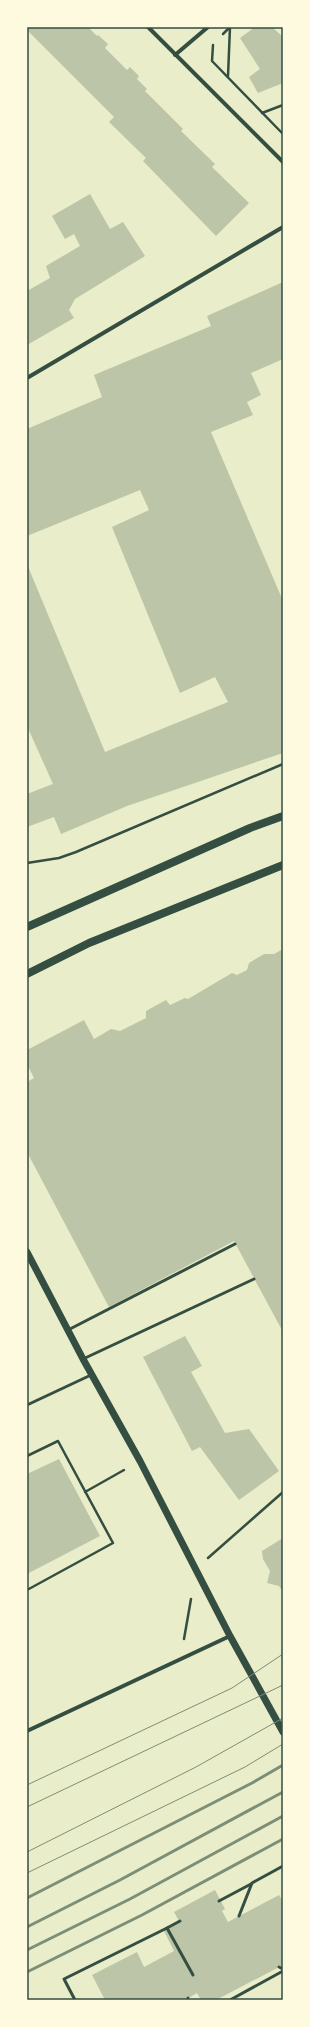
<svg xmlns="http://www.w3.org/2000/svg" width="310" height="2027" viewBox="0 0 310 2027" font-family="Manrope,sans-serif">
<rect width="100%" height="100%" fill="#e9edc9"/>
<g fill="#bcc5a7">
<path d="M27 27H88L97 36 98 35 108 44 105 48 127 70 130 67 139 76 137 79 147 89 145 91 183 129 181 131 215 164 212 167 249 203 216 236 143 161 146 158 109 122 114 117 27 30Z"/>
<path d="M255 27H272L283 37V83L258 93 249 77 260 69 240 38Z"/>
<path d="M90 194 110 229 123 222 145 256 75 299 69 310 74 318 27 345V291L50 278 46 266 80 246 74 234 65 239 52 216Z"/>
<path d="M283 282V359L251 373 261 395 247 402 253 415 211 432 283 601V753L127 806 61 834 54 817 27 827V794L53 784 27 726V564L105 752 228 702 215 677 180 693 112 527 149 510 140 490 27 536V429L102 397 94 375 211 326 207 316Z"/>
<path d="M283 949V1332L234 1241 109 1307 27 1152V1082L34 1078 27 1064V1050L84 1020 94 1039 111 1029 120 1031 146 1018V1011L166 1000 170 1005 185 998 188 999 232 973 237 975 247 970 249 963 264 954H274Z"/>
<path d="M185 1336 202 1366 191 1372 225 1433 249 1429 279 1471 239 1500 200 1447 192 1451 143 1357Z"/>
<path d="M59 1459 100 1536 27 1574V1474Z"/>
<path d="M283 1538V1592L279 1586 267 1583 270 1571 263 1559 262 1551Z"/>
<path d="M215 1890 225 1909 222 1911 228 1922 279 1895 283 1902V1965L216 2000H201L197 1993 185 2000H105L92 1975 137 1952 144 1967 174 1951 163 1929 179 1921 174 1912Z"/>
</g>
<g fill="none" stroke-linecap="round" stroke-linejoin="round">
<g stroke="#344e41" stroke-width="2.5">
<path d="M223 34 230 27"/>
<path d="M213 45 212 61 283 134"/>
<path d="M228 76 230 27"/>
<path d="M262 113 283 105"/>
<path d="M27 863 59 858 76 852 283 764"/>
<path d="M27 1456 58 1441 113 1543 27 1590"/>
<path d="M85 1492 124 1470"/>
<path d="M208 1558 283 1492"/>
<path d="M184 1639 191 1599"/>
</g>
<g stroke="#344e41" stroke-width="3">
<path d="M68 1330 235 1244"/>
<path d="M83 1359 254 1279"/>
<path d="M27 1405 91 1375"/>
<path d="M219 1901 251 1884"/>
<path d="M239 1916 252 1883 283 1866"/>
<path d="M180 1921 167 1928 193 1975"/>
<path d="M279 1967 283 1969"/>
<path d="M75 2000 64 1979 167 1928"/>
<path d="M188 2000V1998"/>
<path d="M230 2000 283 1971"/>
</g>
<g stroke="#344e41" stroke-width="4">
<path d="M148 27 283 162"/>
<path d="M175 55 208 27"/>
<path d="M27 378 283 227"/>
<path d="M27 1731 230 1636"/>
</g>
<path stroke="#344e41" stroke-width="7" d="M27 1252 83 1359 140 1461 230 1636 283 1732"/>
<g stroke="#344e41" stroke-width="8">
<path d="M27 927 250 828 283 816"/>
<path d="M27 974 89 943 283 865"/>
</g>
<g stroke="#7c8e77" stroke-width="1">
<path d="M27 1785 232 1688 283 1654"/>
<path d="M27 1807 283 1685"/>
<path d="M27 1852 196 1767 283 1718"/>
<path d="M27 1873 245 1767 283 1744"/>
</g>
<g stroke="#7c8e77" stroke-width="3">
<path d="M27 1898 252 1783 283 1765"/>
<path d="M27 1927 120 1880 283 1792"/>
<path d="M27 1950 130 1899 283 1816"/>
<path d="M27 1972 142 1915 283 1839"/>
</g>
</g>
<rect width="310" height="2027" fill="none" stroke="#fefae0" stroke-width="56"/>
<rect x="28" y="28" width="254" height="1971" fill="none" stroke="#344e41" stroke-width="1.5"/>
</svg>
